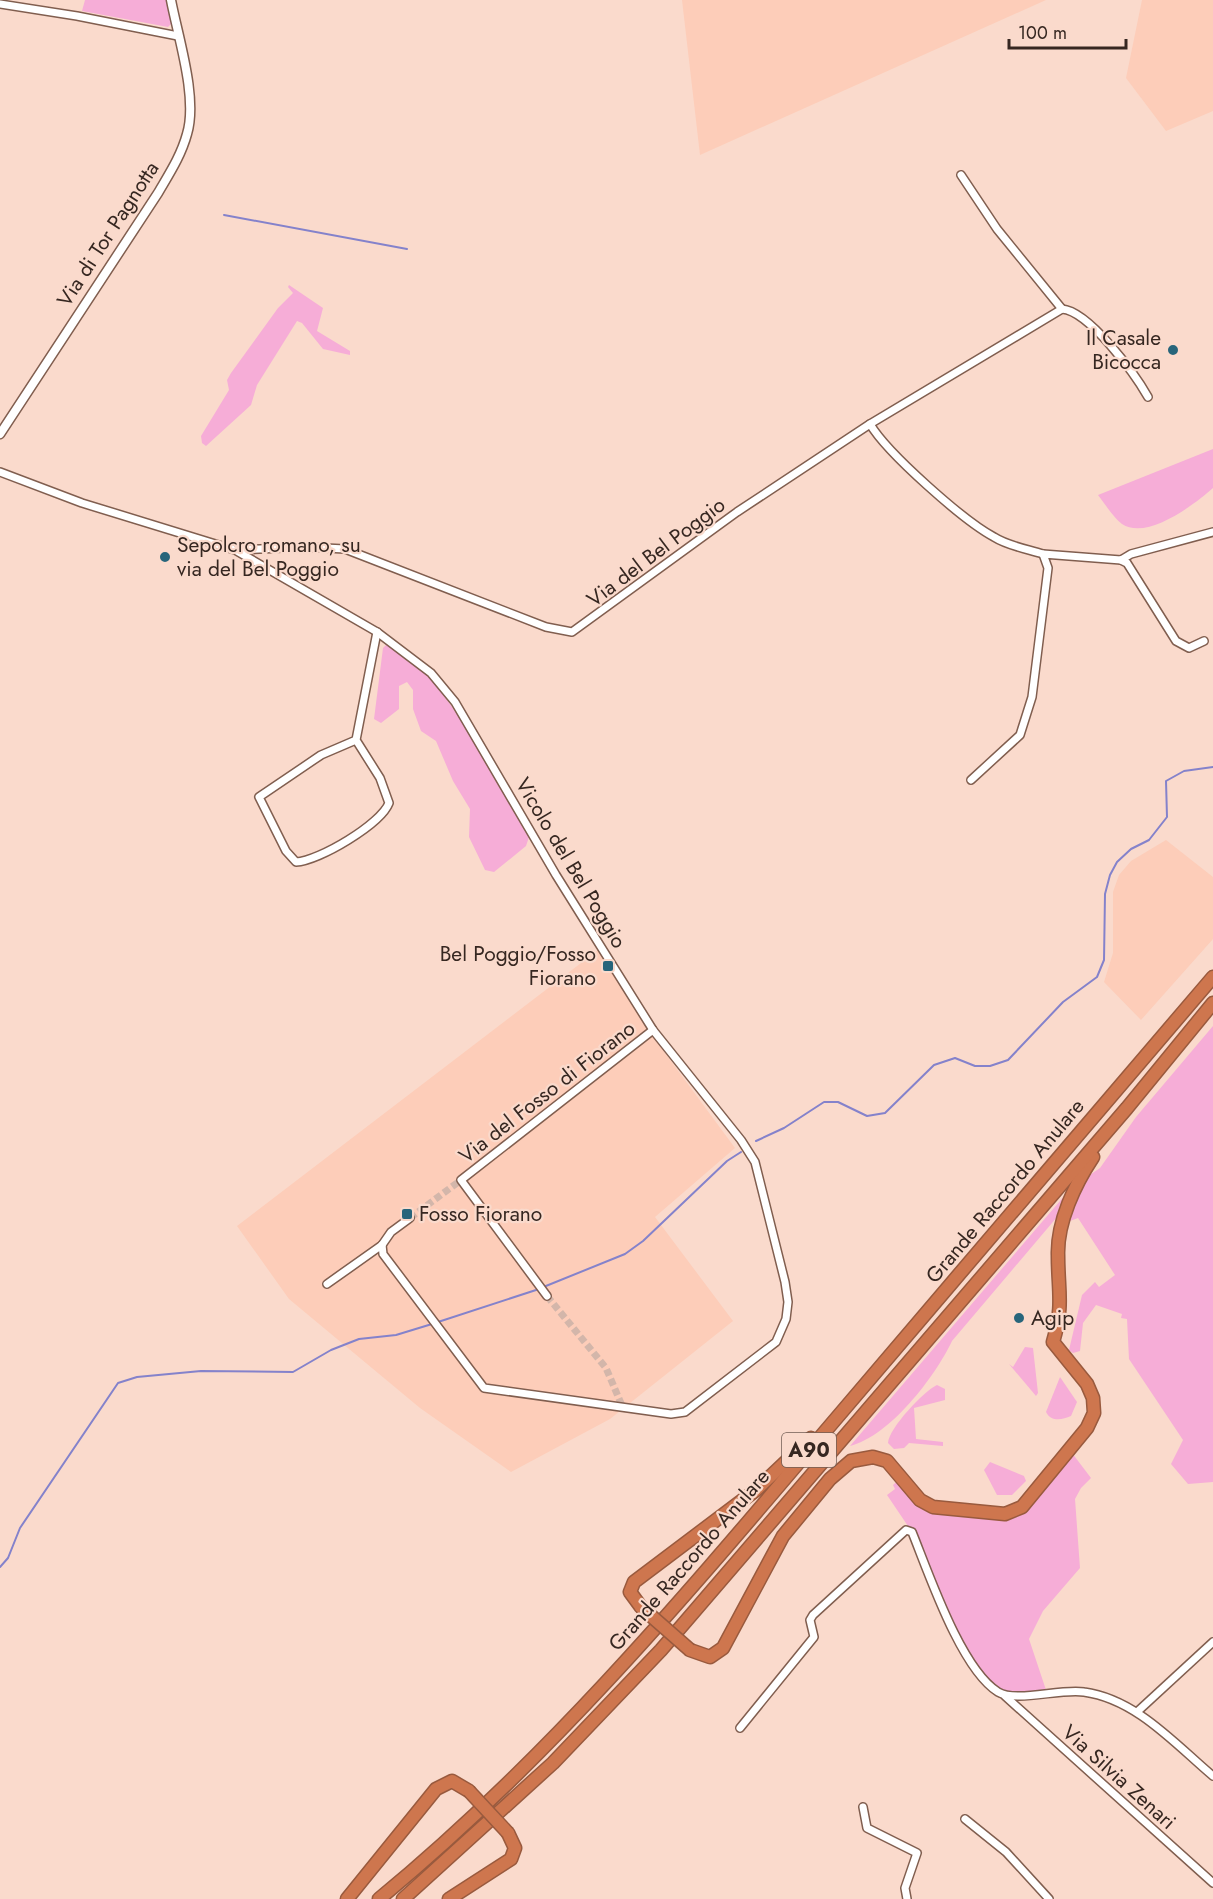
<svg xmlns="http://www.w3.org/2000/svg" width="1213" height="1899" viewBox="0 0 1213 1899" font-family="Jost,sans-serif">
<rect width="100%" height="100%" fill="#fadacc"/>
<g fill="#fdcdb9">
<path d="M682 0H1046L700 155Z"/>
<path d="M1142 0H1213V111L1166 131 1126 78Z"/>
<path d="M1166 840 1213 877V939L1141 1020 1104 982 1113 953V892L1119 875 1131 861Z"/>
<path d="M598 950 665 1053 735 1148 655 1217 733 1321 610 1419 511 1472 420 1408 289 1299 237 1226Z"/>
</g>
<g fill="#f6add7">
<path d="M85 0H166L172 23 168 27 82 11Z"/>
<path d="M289 285 323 308 317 331 350 351V355L323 349 302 323 297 321 257 385 251 405 206 446 202 443 201 436 229 390 227 380 231 373 278 308 293 293 288 287Z"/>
<path d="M1213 449V488C1195 504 1147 541 1122 524 1113 517 1105 504 1098 495Z"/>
<path d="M386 645C432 651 506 796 529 837L526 846 494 872 485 870 469 837 470 809 453 781 436 741 421 731 413 709V690L407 682 399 686V709L381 723 374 719 383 648Z"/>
<path d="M1213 1026V1482L1188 1484 1171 1464 1183 1440 1129 1359 1127 1319 1121 1318 1122 1314 1096 1305 1083 1323 1080 1351 1073 1353 1069 1350 1082 1295 1095 1282 1099 1287 1115 1275 1078 1218 1070 1221 1069 1219 1078 1183 1100 1168 1136 1117Z"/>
<path d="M1072 1187 1063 1210 952 1341C935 1377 890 1436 850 1446Z"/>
<path d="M1025 1347 1033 1348 1038 1393 1036 1396 1009 1364 1013 1367Z"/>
<path d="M1060 1377 1077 1402 1071 1416C1062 1420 1051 1422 1046 1412Z"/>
<path d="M937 1385 945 1389V1400L914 1408 916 1439 943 1442V1446L909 1443 904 1448 894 1449 888 1443C889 1428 924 1391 937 1385Z"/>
<path d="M1069 1449 1091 1478 1081 1488 1075 1499 1080 1568 1043 1611 1029 1639 1047 1693 1014 1696 994 1689 964 1650 912 1532 887 1495 895 1489 893 1485 900 1479 923 1503 1014 1511Z"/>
<path d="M990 1462 1024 1476 1026 1481 1012 1495H997L984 1470Z"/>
</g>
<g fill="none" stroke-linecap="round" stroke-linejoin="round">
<g stroke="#8482cb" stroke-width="2">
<path d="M224 215 407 249"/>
<path d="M756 1141 784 1128 824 1102H838L867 1116 885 1113 934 1065 955 1058 975 1066H990L1008 1060 1063 1002 1097 977 1104 960 1105 894 1110 875 1117 862 1131 849 1149 840 1167 817 1166 781 1184 771 1213 767"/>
<path d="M438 1322 536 1290 625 1254 643 1241 727 1161 741 1152"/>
<path d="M0 1567 8 1558 20 1528 118 1383 137 1377 201 1371 293 1372 331 1350 359 1339 396 1335 432 1324"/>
</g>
<g stroke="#d3b6aa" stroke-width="7" stroke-dasharray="7 3.5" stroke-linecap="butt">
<path d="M410 1218 461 1180"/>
<path d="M547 1296 606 1368 623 1408"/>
</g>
<g stroke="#805e4f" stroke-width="10">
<g id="minor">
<path d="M0 4 77 16 178 36"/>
<path d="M961 175 997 229 1062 309"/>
<path d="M870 424 1062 309C1089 311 1135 374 1148 397"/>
<path d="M0 472 82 503 235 550 377 632 431 673 455 702 556 875 653 1030 741 1140 755 1162 785 1282 788 1302 786 1319 776 1342 685 1412 671 1414 484 1388 383 1254 382 1245"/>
<path d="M237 550 305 547 345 549 546 627 572 632 737 512 870 424C887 453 964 521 994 537 1008 546 1027 549 1043 554"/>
<path d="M1121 560 1127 563 1176 641 1189 648 1204 641"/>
<path d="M356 740 321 755 259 797 286 851 296 862C319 861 381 824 389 803L380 778 356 740 377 632"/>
<path d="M971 780 1020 735 1032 697 1048 568 1043 554 1121 560 1131 554 1213 532"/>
<path d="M327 1284 382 1245 391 1232 410 1218"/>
<path d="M547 1296 461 1180 653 1030"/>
<path d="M1005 1696 1213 1883"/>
<path d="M1137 1712 1213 1642"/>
<path d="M740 1728 814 1637 810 1620 813 1615 906 1530 912 1532C929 1574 961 1669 998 1692 1016 1703 1061 1688 1084 1692 1136 1699 1175 1744 1213 1776"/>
<path d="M863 1807 867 1828 917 1853 905 1888 907 1899"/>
<path d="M965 1819 1006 1852 1049 1899"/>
</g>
</g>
<g stroke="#805e4f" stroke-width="11">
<path id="tertiary" d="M0 434 158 193C169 174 181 156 187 134 198 98 178 37 171 0"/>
</g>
<g stroke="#995a3e" stroke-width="15">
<g id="motorway">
<path d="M641 1607 630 1592 634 1582 756 1490 811 1438"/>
<path d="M690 1650 710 1657 723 1648 783 1536 830 1479 851 1461 873 1457 887 1461 920 1500 933 1507 1005 1514 1022 1507 1087 1428 1094 1413 1093 1398 1087 1384 1053 1342C1064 1305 1058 1291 1058 1255 1057 1222 1075 1184 1093 1157"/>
<path d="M347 1899 436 1789 452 1781 469 1791"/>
<path d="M379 1899C541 1766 676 1607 811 1448 945 1291 1079 1133 1213 977"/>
<path d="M403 1899 553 1763 661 1650 1127 1108 1213 1003"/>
<path d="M449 1899 511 1859 515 1848 508 1833"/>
</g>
</g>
<use href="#minor" stroke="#fff" stroke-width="7"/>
<use href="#tertiary" stroke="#fff" stroke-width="8"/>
<use href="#motorway" stroke="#ce764e" stroke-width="12"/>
<g stroke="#995a3e" stroke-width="15" stroke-linecap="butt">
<g id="motorway-bridge">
<path d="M641 1607 690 1650"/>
<path d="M469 1791 508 1833"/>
</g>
</g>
<use href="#motorway-bridge" stroke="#ce764e" stroke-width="12"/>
</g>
<g fill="#27657b" stroke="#fadacc" stroke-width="2">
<circle cx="1173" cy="350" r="6"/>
<circle cx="165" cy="557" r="6"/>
<rect x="602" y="960" width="12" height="12" rx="3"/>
<rect x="401" y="1208" width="12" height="12" rx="3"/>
<circle cx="1019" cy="1318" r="6"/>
</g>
<g text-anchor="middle" stroke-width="4.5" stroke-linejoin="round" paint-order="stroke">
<rect fill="#fadacc" stroke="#715d54" stroke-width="1.5" x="782" y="1433" width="54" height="34" rx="4.5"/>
<g font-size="20" font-weight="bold" fill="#362721">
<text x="809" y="1457">A90</text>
</g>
<g font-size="21" fill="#362721" stroke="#fadacc">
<text transform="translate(108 234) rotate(-57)" y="7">Via di Tor Pagnotta</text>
<text transform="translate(656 552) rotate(-37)" y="7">Via del Bel Poggio</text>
<text transform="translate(571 863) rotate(59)" y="7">Vicolo del Bel Poggio</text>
<text transform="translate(547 1092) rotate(-38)" y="7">Via del Fosso di Fiorano</text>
<text transform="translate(1005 1191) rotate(-50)" y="7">Grande Raccordo Anulare</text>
<text transform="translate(689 1560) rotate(-49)" y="7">Grande Raccordo Anulare</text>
<text transform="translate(1119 1777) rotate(42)" y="7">Via Silvia Zenari</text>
</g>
<g font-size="21" fill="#362721" stroke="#fadacc" text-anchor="start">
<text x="1161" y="345" text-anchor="end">Il Casale<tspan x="1161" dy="24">Bicocca</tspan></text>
<text x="177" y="552">Sepolcro romano, su<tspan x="177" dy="24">via del Bel Poggio</tspan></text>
<text x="596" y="961" text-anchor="end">Bel Poggio/Fosso<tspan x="596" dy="24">Fiorano</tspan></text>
<text x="419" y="1221">Fosso Fiorano</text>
<text x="1031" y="1325">Agip</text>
</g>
</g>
<path d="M1009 39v9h117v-9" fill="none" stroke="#362721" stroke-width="3"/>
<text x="1018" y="39" font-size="18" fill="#362721" stroke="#fadacc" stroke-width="4.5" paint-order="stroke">100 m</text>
</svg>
